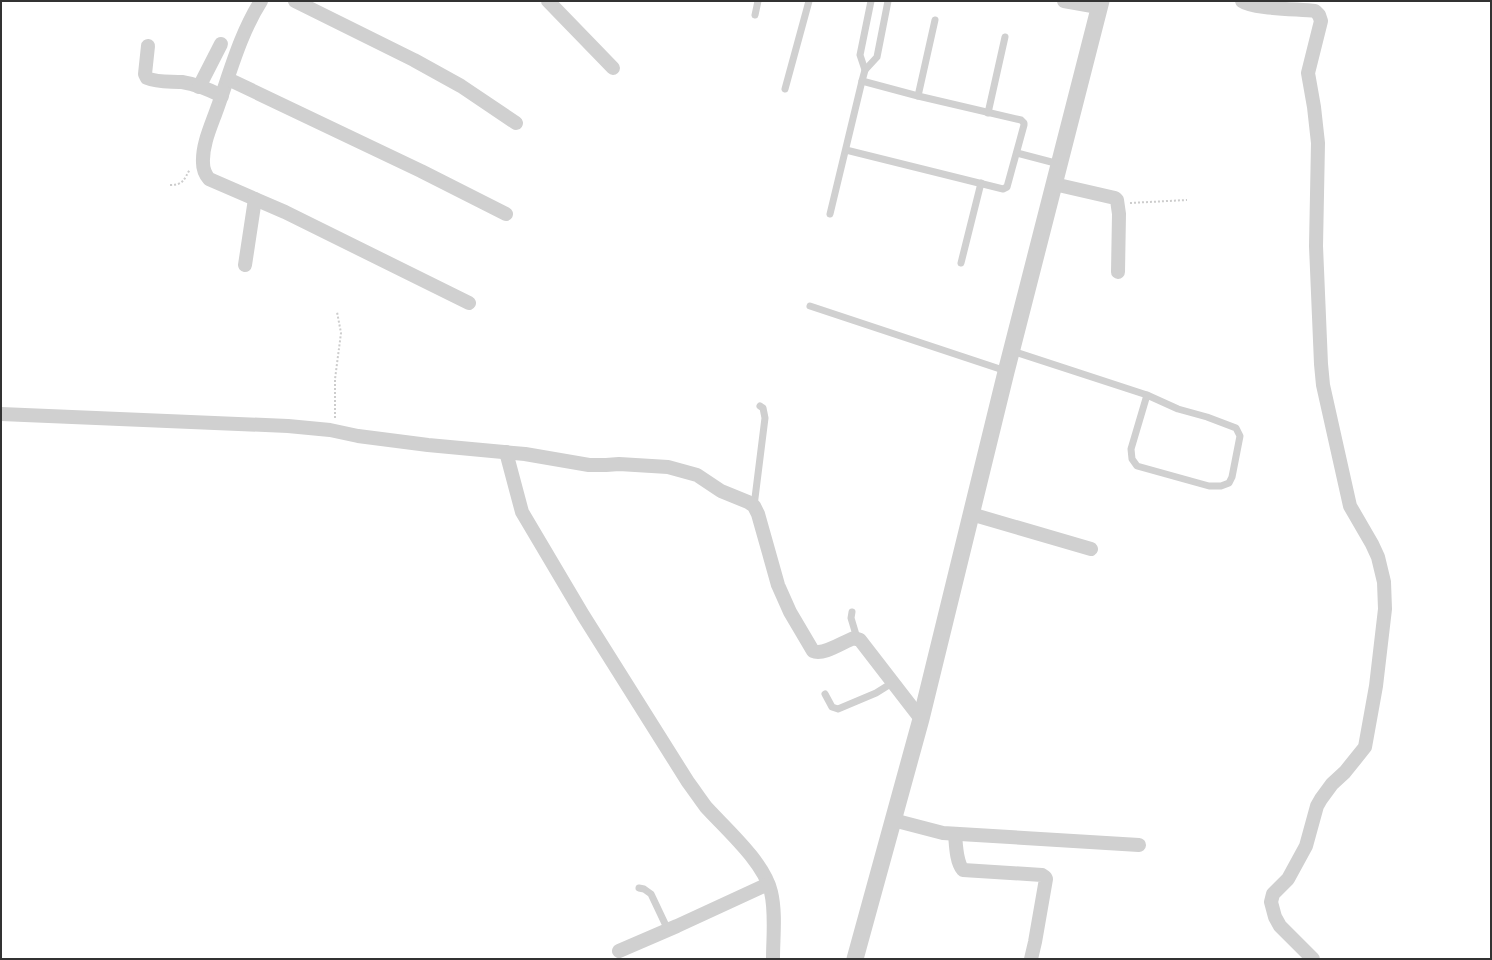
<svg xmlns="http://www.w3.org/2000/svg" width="1492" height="960" viewBox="0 0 1492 960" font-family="Barlow,sans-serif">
<rect width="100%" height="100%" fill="#fff"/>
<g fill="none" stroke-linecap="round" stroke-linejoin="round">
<g stroke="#cdcdcd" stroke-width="2" stroke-dasharray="2 2" stroke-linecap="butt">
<path d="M170 185C183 185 184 180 190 169"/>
<path d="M1130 203 1187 200"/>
<path d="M335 418V379L341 333 337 312"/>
</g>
<g stroke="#d0d0d0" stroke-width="7">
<path d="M755 15 758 1"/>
<path d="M865 70 860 55 871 1"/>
<path d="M785 89 809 1"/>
<path d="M918 96 935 20"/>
<path d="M988 113 1005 37"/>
<path d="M846 150 1003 189 1007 187 1024 125V123L1021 120 918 96 862 81"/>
<path d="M1017 153 1059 164"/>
<path d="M830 214 862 81 865 70 877 57 888 1"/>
<path d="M961 263 981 183"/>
<path d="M810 306 1006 371"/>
<path d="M1012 351 1147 395"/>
<path d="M1147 395 1178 409 1207 417 1236 428 1240 436 1232 477 1229 483 1221 486H1209L1137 466 1132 459 1131 449Z"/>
<path d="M754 506 765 418 763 408 760 406"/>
<path d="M852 612 851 618 857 638"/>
<path d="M825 694 832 707 838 709 876 693 892 683"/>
<path d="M639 888 644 889 651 894 668 930"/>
</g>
<g stroke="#d0d0d0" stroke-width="14">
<path d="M261 1C240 34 230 73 217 109 211 126 202 145 203 163 203 170 205 174 209 179L285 212 469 303"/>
<path d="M295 1 414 60 461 86 516 123"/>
<path d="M548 1 613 68"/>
<path d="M1064 1 1098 7"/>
<path d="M1242 1C1253 9 1299 9 1315 11L1319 15 1321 21 1308 73 1314 107 1318 143 1316 246 1321 364 1323 385 1350 506 1372 544 1378 557 1384 582 1385 609 1376 686 1365 747 1345 772 1332 784 1321 799 1317 806 1306 846 1288 879 1273 894 1271 902 1275 917 1280 926 1313 959"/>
<path d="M148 46 145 74 147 78C158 83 171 81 182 82 195 84 210 90 222 96"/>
<path d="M228 79 421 171 506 214"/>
<path d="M199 87 221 44"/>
<path d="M1054 184 1115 198 1117 200 1119 214 1118 272"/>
<path d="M245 265 255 199"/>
<path d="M1 414 288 426 330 430 358 436 428 445 525 454 589 465H606L619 464 668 467 697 475 721 491 748 502 754 506 758 514 778 585 790 612 813 651C823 656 843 642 854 638L860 640 921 719"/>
<path d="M506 452 522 512 583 615 688 782C694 790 700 799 706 807 726 829 764 862 771 892 776 913 773 937 773 959"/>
<path d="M971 514 1091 549"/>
<path d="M893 820 943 833 1139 845"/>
<path d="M955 834C956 844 956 862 963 870L1042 875 1045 877 1046 879 1035 942 1031 959"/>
<path d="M619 951 677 926 768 884"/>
</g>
<path stroke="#d0d0d0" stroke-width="17" d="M855 959 921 719 1006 372 1101 1"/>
</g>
<rect width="1492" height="960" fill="none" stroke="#333333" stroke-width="4"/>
</svg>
